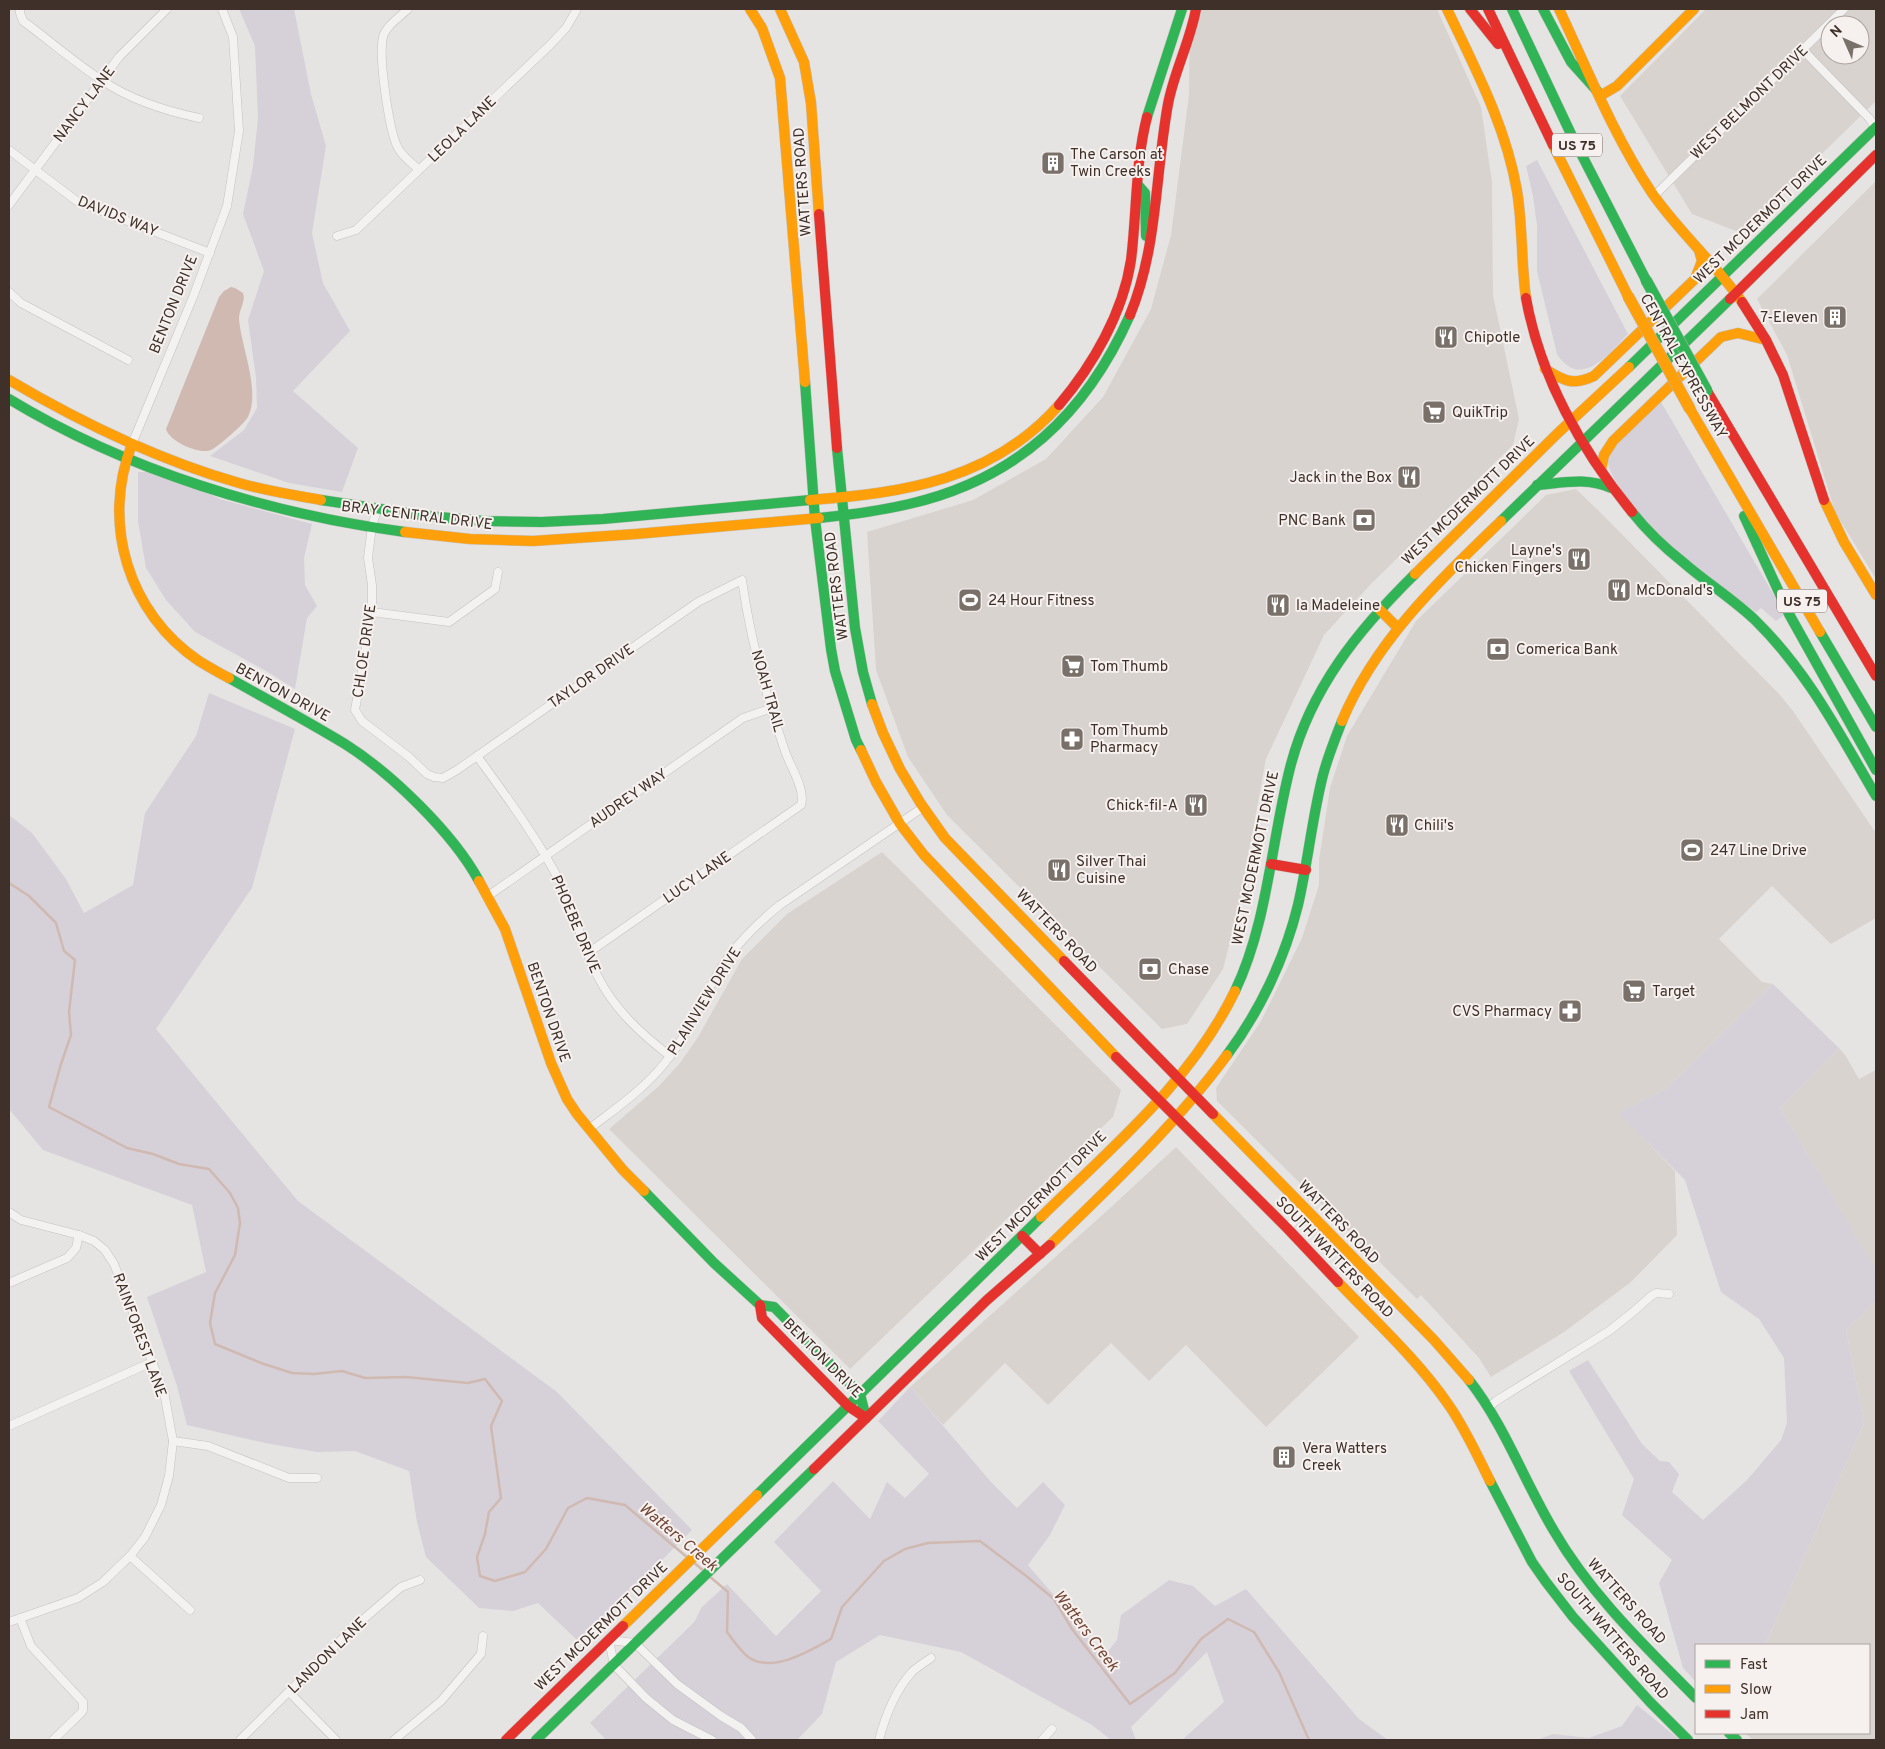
<svg xmlns="http://www.w3.org/2000/svg" width="1885" height="1749" viewBox="0 0 1885 1749" font-family="Overpass,sans-serif">
<rect width="100%" height="100%" fill="#e6e4e2"/>
<g fill="#d9d3d0" fill-rule="evenodd">
<path d="M1190 9H1437L1481 107 1492 182 1493 295 1519 419 1513 445 1371 584 1324 635 1266 759 1238 911 1223 969 1187 1024 1162 1029 947 815 908 757 876 670 867 532 973 500 1046 459 1103 397 1151 309 1171 235 1189 95Z"/>
<path d="M1706 9H1876V101L1741 233 1692 214 1620 96ZM1830 25H1860V55H1830Z"/>
<path d="M1876 181V579L1835 512 1787 355 1757 299Z"/>
<path d="M1576 489 1603 515 1779 694 1793 711 1876 833V918L1831 944 1772 886 1719 939 1762 982 1773 984 1666 1089 1619 1113 1675 1171 1677 1235 1631 1282 1564 1332 1491 1377 1479 1358 1421 1295 1417 1299 1217 1101 1216 1088 1261 1021 1302 938 1319 885V860L1330 788 1347 736 1416 621 1546 495Z"/>
<path d="M882 852 1121 1090 1113 1117 850 1369 609 1129 658 1087 680 1063 698 1037 742 959 787 914Z"/>
<path d="M1839 1048 1845 1055 1859 1079 1876 1070V1265L1873 1266 1780 1108Z"/>
<path d="M1176 1147 1359 1337 1266 1427 1186 1345 1149 1381 1111 1343 1048 1405 1005 1363 943 1425 910 1387 1109 1209Z"/>
<path d="M1876 1301V1740H1753L1745 1733H1869V1645H1765L1864 1423 1846 1330Z"/>
</g>
<g fill="#d6d1d9">
<path d="M239 9H294L311 94 326 146 312 233 323 283 350 331 293 391 358 448 342 492 289 483 210 456 244 430 257 408 256 378 248 320 264 271 243 214 253 166 258 118 255 46Z"/>
<path d="M1537 160 1628 334C1609 353 1581 391 1557 354L1537 271V226L1533 196 1526 166Z"/>
<path d="M1661 402 1785 614 1776 621 1761 608 1756 612C1709 576 1645 533 1615 480 1612 474 1608 468 1608 462 1607 457 1609 452 1612 448Z"/>
<path d="M138 472H147L208 493 220 499 312 524 304 558 305 585 317 606 307 618 295 689 266 671 195 632 166 600 146 568 138 521Z"/>
<path d="M209 693 295 729 252 888 156 1029 298 1201 557 1392 692 1530 654 1568 577 1640 538 1603 513 1611 479 1608 426 1557 417 1522 409 1471 355 1451 317 1452 265 1443 187 1425 177 1386 147 1297 206 1272 192 1205 43 1150 9 1109V815L32 833 66 879 84 913 133 885 145 813 196 736Z"/>
<path d="M1773 984 1839 1048 1780 1108 1873 1265H1876V1301L1846 1330 1864 1423 1765 1645H1696V1682L1683 1668 1659 1583 1672 1560 1622 1515 1634 1479 1569 1371 1588 1360 1642 1444 1660 1461 1669 1462 1679 1474 1672 1492 1703 1520 1747 1480 1781 1440 1787 1423 1784 1358 1759 1319 1721 1292 1685 1180 1618 1113 1666 1089Z"/>
<path d="M910 1387 991 1482 1017 1508 1043 1482 1065 1505 1050 1535 1028 1565 1070 1614 1103 1657 1117 1640 1121 1615 1169 1580 1193 1586 1215 1606 1246 1589 1359 1719 1388 1740H1182L1224 1702 1207 1652 1131 1727 1136 1740H1111L1092 1725 961 1652 880 1635 836 1662 822 1714 797 1740H606L590 1723 680 1636 695 1621 701 1608 727 1584 776 1636 821 1591 774 1542 833 1481 870 1519 887 1482 905 1498 929 1474 878 1421Z"/>
<path d="M1637 1705 1680 1740H1537L1553 1734 1589 1738 1622 1726Z"/>
</g>
<path fill="#d0b9b1" d="M231 287 235 288 243 293C246 302 239 309 239 319 241 346 261 391 248 417 244 424 218 447 211 450 199 455 169 441 166 429L219 297 224 291Z"/>
<g fill="none" stroke-linecap="round" stroke-linejoin="round">
<g stroke="#d0b9b1" stroke-width="2.5">
<path d="M9 883 29 896 56 923 64 951 75 960 69 1012 71 1035 61 1064 49 1107 127 1148 153 1154 179 1164 209 1169 230 1193 238 1208 240 1223 235 1255 215 1293 210 1323 215 1344 261 1363 292 1373 314 1374 342 1371 365 1378 406 1377 468 1383 485 1379 502 1401 491 1426 501 1498 489 1512 485 1534 477 1557 480 1576 495 1581 525 1572 546 1549 568 1508 587 1498 625 1505 688 1558"/>
<path d="M692 1561 705 1572"/>
<path d="M709 1576 728 1592 727 1632C733 1640 739 1649 747 1656 770 1675 810 1651 831 1639L842 1607 884 1561 905 1549 928 1543 980 1541 1025 1575 1054 1599 1072 1629 1130 1704 1175 1673 1201 1639 1228 1619 1254 1632 1279 1672 1309 1740"/>
</g>
<g stroke="#c4c2c0" stroke-width="9">
<g id="street">
<path d="M20 9V13L23 21C49 40 75 63 103 81 131 100 166 111 199 118"/>
<path d="M408 9C401 16 388 24 384 34 377 51 389 131 398 148 402 156 412 163 419 170"/>
<path d="M1803 50 1869 118 1876 128"/>
<path d="M9 150 78 202 210 253"/>
<path d="M1654 196 1844 9"/>
<path d="M9 205 119 57 167 9"/>
<path d="M337 236 356 230 550 45 566 28 577 9"/>
<path d="M9 292 21 303 128 360"/>
<path d="M132 444 193 297 227 206 239 131 233 37 222 9"/>
<path d="M377 510 372 526 368 558 372 585V612L355 710 362 721 409 757 427 774 434 777 443 778 457 770 698 602 742 580C750 638 766 696 785 751 790 766 806 790 801 805L588 953"/>
<path d="M372 612 449 622 495 589 498 572"/>
<path d="M477 756C506 796 536 836 559 880 575 910 581 945 597 975 614 1009 640 1033 670 1056"/>
<path d="M488 896 743 718 772 708"/>
<path d="M589 1129C615 1109 643 1090 664 1064 691 1032 704 990 729 956 744 937 761 920 780 905L922 808"/>
<path d="M9 1212 21 1220 79 1235 94 1241 105 1250 114 1264 164 1392 173 1441 169 1476 161 1505 145 1537 130 1556 103 1582 78 1598 9 1622"/>
<path d="M1287 1228 1306 1210"/>
<path d="M9 1283 67 1258 76 1248 79 1235"/>
<path d="M1488 1408 1496 1401 1609 1331 1633 1312 1651 1296 1656 1293 1669 1294"/>
<path d="M9 1426 152 1362"/>
<path d="M173 1441 208 1446 289 1478H317"/>
<path d="M130 1556 190 1610"/>
<path d="M20 1618 31 1646 83 1702V1710L81 1713 53 1740"/>
<path d="M289 1692 336 1740"/>
<path d="M240 1740 353 1628 401 1587 420 1580"/>
<path d="M394 1740 441 1701 481 1654 483 1636"/>
<path d="M712 1740 673 1720 646 1698 614 1665 609 1640 635 1643 677 1684 721 1716 741 1728 752 1740"/>
<path d="M879 1740C885 1717 895 1691 912 1672 917 1667 925 1662 931 1658"/>
<path d="M1042 1740 1052 1729"/>
</g>
</g>
<g stroke="#c4c2c0" stroke-width="11">
<g id="fast">
<path d="M1512 9 1571 134 1646 280"/>
<path d="M1543 9 1571 62 1598 92"/>
<path d="M1147 117 1182 9"/>
<path d="M1138 185 1145 193 1146 236"/>
<path d="M1629 367 1876 127"/>
<path d="M805 382 815 519 831 649 835 671 856 740 861 750"/>
<path d="M9 399C126 470 269 514 405 532"/>
<path d="M837 448 855 628 863 672 872 704"/>
<path d="M1537 485C1563 483 1586 477 1611 488"/>
<path d="M321 500 428 516 484 521 542 522 603 519 810 500"/>
<path d="M1632 512C1647 531 1665 548 1684 563 1707 583 1733 599 1755 620 1808 672 1839 733 1876 796"/>
<path d="M1744 516 1789 614 1876 770"/>
<path d="M819 518C849 515 879 511 909 504 1017 479 1086 414 1130 315"/>
<path d="M1501 521 1730 299"/>
<path d="M1820 632 1876 727"/>
<path d="M229 678C268 700 307 721 345 744 391 773 453 833 479 881"/>
<path d="M1235 991C1268 922 1271 842 1290 768 1310 689 1358 630 1415 574"/>
<path d="M1227 1055C1260 1011 1285 958 1298 905 1308 862 1312 818 1323 775 1328 756 1335 739 1342 721"/>
<path d="M644 1191 714 1263 760 1305 774 1307 860 1394 866 1418"/>
<path d="M1469 1380C1505 1426 1524 1481 1554 1531 1591 1595 1645 1646 1696 1698"/>
<path d="M1490 1481 1532 1562 1546 1582 1573 1617 1650 1702 1688 1740"/>
<path d="M757 1495 1041 1217"/>
<path d="M1729 1733 1737 1740"/>
<path d="M536 1740 814 1469"/>
</g>
</g>
<g stroke="#c4c2c0" stroke-width="11">
<g id="slow">
<path d="M750 9 762 28 780 78 805 382"/>
<path d="M780 9 804 62 811 103 819 214"/>
<path d="M1447 9C1475 68 1506 126 1517 191 1523 227 1521 263 1526 298"/>
<path d="M1559 9C1588 71 1614 136 1652 193 1679 232 1715 263 1742 302"/>
<path d="M1600 96 1617 86 1694 9"/>
<path d="M1553 145 1628 296"/>
<path d="M1545 369C1564 381 1573 386 1594 376L1695 279 1702 261 1699 250"/>
<path d="M9 380C82 423 158 460 239 483 266 491 294 495 321 500"/>
<path d="M1690 409 1820 632"/>
<path d="M132 444C101 523 128 613 199 661 209 667 219 673 229 678"/>
<path d="M1601 470 1604 455 1613 441 1721 337 1738 333 1766 340"/>
<path d="M810 500C904 493 993 480 1059 405"/>
<path d="M1824 500 1844 542 1876 595"/>
<path d="M405 532 470 539 533 541 636 534 819 518"/>
<path d="M1415 574 1559 432 1629 367"/>
<path d="M1379 609 1397 627"/>
<path d="M872 704 883 733 900 769 921 804 945 838 1064 961"/>
<path d="M1342 721C1376 640 1439 581 1501 521"/>
<path d="M861 750 876 782 900 824 924 855 1116 1057"/>
<path d="M479 881 505 929 551 1063 567 1099 577 1114 623 1170 644 1191"/>
<path d="M1213 1114 1434 1340 1469 1380"/>
<path d="M1041 1217C1112 1147 1191 1082 1235 991"/>
<path d="M1050 1245C1112 1185 1176 1124 1227 1055"/>
<path d="M1338 1282C1375 1321 1417 1359 1448 1404 1465 1428 1477 1455 1490 1481"/>
<path d="M623 1626 757 1495"/>
</g>
</g>
<g stroke="#c4c2c0" stroke-width="11">
<g id="jam">
<path d="M1470 9 1498 44"/>
<path d="M1488 9 1553 145"/>
<path d="M819 214 837 448"/>
<path d="M1526 298C1540 377 1582 451 1632 512"/>
<path d="M1730 299 1876 155"/>
<path d="M1742 302 1766 340 1783 375 1824 500"/>
<path d="M1130 315C1158 247 1155 175 1168 104 1174 72 1190 42 1196 9"/>
<path d="M1707 391 1876 676"/>
<path d="M1059 405C1093 365 1123 313 1131 260 1137 212 1135 164 1147 117"/>
<path d="M1271 864 1306 870"/>
<path d="M1064 961 1213 1114"/>
<path d="M1116 1057 1287 1228 1338 1282"/>
<path d="M1022 1236 1040 1254"/>
<path d="M760 1305 762 1318 848 1406 866 1418"/>
<path d="M814 1469 987 1300 1050 1245"/>
<path d="M506 1740 623 1626"/>
</g>
</g>
<use href="#street" stroke="#f3f2f1" stroke-width="8"/>
<use href="#fast" stroke="#30b455" stroke-width="10"/>
<use href="#slow" stroke="#ff9f0a" stroke-width="10"/>
<use href="#jam" stroke="#e5322d" stroke-width="10"/>
<g stroke="#bbb7b4" stroke-width="12" stroke-linecap="butt">
<path id="fast-bridge" d="M1646 280 1707 391"/>
</g>
<g stroke="#bbb7b4" stroke-width="12" stroke-linecap="butt">
<path id="slow-bridge" d="M1628 296 1690 409"/>
</g>
<use href="#fast-bridge" stroke="#30b455" stroke-width="11"/>
<use href="#slow-bridge" stroke="#ff9f0a" stroke-width="11"/>
</g>
<defs>
<g id="building-square" transform="scale(1.25)"><rect x="-9" y="-9" width="18" height="18" rx="4" fill="#79706a" stroke="#f6f1ef"/><path d="M-4-6H4V6H1V3H-1V6H-4ZM-2.5-4.3h1.7v1.8h-1.7ZM.8-4.3h1.7v1.8H.8ZM-2.5-1h1.7V.8h-1.7ZM.8-1h1.7V.8H.8Z" fill="#fff"/></g>
<g id="restaurant-square" transform="scale(1.25)"><rect x="-9" y="-9" width="18" height="18" rx="4" fill="#79706a" stroke="#f6f1ef"/><path d="M-5-6h1v4h1v-4h1v4h1v-4h1v5L-1.5 .5V6h-2V.5L-5-1ZM5-6V6H3V1.5H1.5Q1.5-4 5-6Z" fill="#fff"/></g>
<g id="supermarket-square" transform="scale(1.25)"><rect x="-9" y="-9" width="18" height="18" rx="4" fill="#79706a" stroke="#f6f1ef"/><path d="M-6-5.5h2.5l.6 2H6L4.5 2H-2.5L-4.4-4H-6ZM-1.5 3.2a1.3 1.3 0 1 0 .1 0ZM3 3.2a1.3 1.3 0 1 0 .1 0Z" fill="#fff"/></g>
<g id="bank-square" transform="scale(1.25)"><rect x="-9" y="-9" width="18" height="18" rx="4" fill="#79706a" stroke="#f6f1ef"/><path d="M-6-4H6V4H-6ZM0-2.3a2.3 2.3 0 1 0 0 4.6a2.3 2.3 0 1 0 0-4.6Z" fill="#fff"/></g>
<g id="stadium-square" transform="scale(1.25)"><rect x="-9" y="-9" width="18" height="18" rx="4" fill="#79706a" stroke="#f6f1ef"/><path d="M0-5a6.5 5 0 1 0 0 10a6.5 5 0 1 0 0-10ZM-3.5-1.8h7v3.6h-7Z" fill="#fff"/></g>
<g id="pharmacy-square" transform="scale(1.25)"><rect x="-9" y="-9" width="18" height="18" rx="4" fill="#79706a" stroke="#f6f1ef"/><path d="M-2-6h4v4h4v4h-4v4h-4v-4h-4v-4h4Z" fill="#fff"/></g>
</defs>
<g fill-rule="evenodd">
<use href="#building-square" x="1053" y="163"/>
<use href="#building-square" x="1835" y="317"/>
<use href="#restaurant-square" x="1446" y="337"/>
<use href="#supermarket-square" x="1434" y="412"/>
<use href="#restaurant-square" x="1409" y="477"/>
<use href="#bank-square" x="1364" y="520"/>
<use href="#restaurant-square" x="1579" y="559"/>
<use href="#restaurant-square" x="1619" y="590"/>
<use href="#stadium-square" x="970" y="600"/>
<use href="#restaurant-square" x="1278" y="605"/>
<use href="#bank-square" x="1498" y="649"/>
<use href="#supermarket-square" x="1073" y="666"/>
<use href="#pharmacy-square" x="1072" y="739"/>
<use href="#restaurant-square" x="1196" y="805"/>
<use href="#restaurant-square" x="1397" y="825"/>
<use href="#stadium-square" x="1692" y="850"/>
<use href="#restaurant-square" x="1059" y="870"/>
<use href="#bank-square" x="1150" y="969"/>
<use href="#supermarket-square" x="1634" y="991"/>
<use href="#pharmacy-square" x="1570" y="1011"/>
<use href="#building-square" x="1284" y="1457"/>
</g>
<g text-anchor="middle" stroke-width="4" stroke-linejoin="round" paint-order="stroke">
<g fill="#f6f1ef" stroke="#766b64" stroke-width="1">
<rect x="1552" y="133.5" width="50" height="23" rx="4"/>
<rect x="1777" y="589.5" width="50" height="23" rx="4"/>
</g>
<g font-size="14" font-weight="bold" fill="#3f3129">
<text x="1577" y="150">US 75</text>
<text x="1802" y="606">US 75</text>
</g>
<g font-size="15" fill="#3f3129" stroke="#f6f1ef">
<text transform="translate(1749 102) rotate(-44)" y="5">WEST BELMONT DRIVE</text>
<text transform="translate(84 104) rotate(-53)" y="5">NANCY LANE</text>
<text transform="translate(462 129) rotate(-44)" y="5">LEOLA LANE</text>
<text transform="translate(802 182) rotate(-94)" y="5">WATTERS ROAD</text>
<text transform="translate(118 216) rotate(22)" y="5">DAVIDS WAY</text>
<text transform="translate(1760 219) rotate(-44)" y="5">WEST MCDERMOTT DRIVE</text>
<text transform="translate(173 304) rotate(-68)" y="5">BENTON DRIVE</text>
<text transform="translate(1684 366) rotate(61)" y="5">CENTRAL EXPRESSWAY</text>
<text transform="translate(1468 500) rotate(-44)" y="5">WEST MCDERMOTT DRIVE</text>
<text transform="translate(417 515) rotate(7)" y="5">BRAY CENTRAL DRIVE</text>
<text transform="translate(836 586) rotate(-97)" y="5">WATTERS ROAD</text>
<text transform="translate(364 651) rotate(-82)" y="5">CHLOE DRIVE</text>
<text transform="translate(591 676) rotate(-35)" y="5">TAYLOR DRIVE</text>
<text transform="translate(768 691) rotate(74)" y="5">NOAH TRAIL</text>
<text transform="translate(283 692) rotate(29)" y="5">BENTON DRIVE</text>
<text transform="translate(628 798) rotate(-35)" y="5">AUDREY WAY</text>
<text transform="translate(1255 858) rotate(-78)" y="5">WEST MCDERMOTT DRIVE</text>
<text transform="translate(697 877) rotate(-35)" y="5">LUCY LANE</text>
<text transform="translate(576 924) rotate(67)" y="5">PHOEBE DRIVE</text>
<text transform="translate(1057 931) rotate(46)" y="5">WATTERS ROAD</text>
<text transform="translate(704 1001) rotate(-58)" y="5">PLAINVIEW DRIVE</text>
<text transform="translate(549 1012) rotate(71)" y="5">BENTON DRIVE</text>
<text transform="translate(1041 1196) rotate(-45)" y="5">WEST MCDERMOTT DRIVE</text>
<text transform="translate(1339 1222) rotate(46)" y="5">WATTERS ROAD</text>
<text transform="translate(1335 1257) rotate(46)" y="5">SOUTH WATTERS ROAD</text>
<text transform="translate(140 1335) rotate(70)" y="5">RAINFOREST LANE</text>
<text transform="translate(823 1358) rotate(45)" y="5">BENTON DRIVE</text>
<text transform="translate(1627 1601) rotate(48)" y="5">WATTERS ROAD</text>
<text transform="translate(601 1626) rotate(-44)" y="5">WEST MCDERMOTT DRIVE</text>
<text transform="translate(1613 1636) rotate(49)" y="5">SOUTH WATTERS ROAD</text>
<text transform="translate(327 1655) rotate(-44)" y="5">LANDON LANE</text>
</g>
<g font-size="15" fill="#3f3129" stroke="#f6f1ef" text-anchor="start">
<text x="1070" y="159">The Carson at<tspan x="1070" dy="17">Twin Creeks</tspan></text>
<text x="1818" y="322" text-anchor="end">7-Eleven</text>
<text x="1464" y="342">Chipotle</text>
<text x="1452" y="417">QuikTrip</text>
<text x="1392" y="482" text-anchor="end">Jack in the Box</text>
<text x="1346" y="525" text-anchor="end">PNC Bank</text>
<text x="1562" y="555" text-anchor="end">Layne's<tspan x="1562" dy="17">Chicken Fingers</tspan></text>
<text x="1636" y="595">McDonald's</text>
<text x="988" y="605">24 Hour Fitness</text>
<text x="1296" y="610">la Madeleine</text>
<text x="1516" y="654">Comerica Bank</text>
<text x="1090" y="671">Tom Thumb</text>
<text x="1090" y="735">Tom Thumb<tspan x="1090" dy="17">Pharmacy</tspan></text>
<text x="1178" y="810" text-anchor="end">Chick-fil-A</text>
<text x="1414" y="830">Chili's</text>
<text x="1710" y="855">247 Line Drive</text>
<text x="1076" y="866">Silver Thai<tspan x="1076" dy="17">Cuisine</tspan></text>
<text x="1168" y="974">Chase</text>
<text x="1652" y="996">Target</text>
<text x="1552" y="1016" text-anchor="end">CVS Pharmacy</text>
<text x="1302" y="1453">Vera Watters<tspan x="1302" dy="17">Creek</tspan></text>
</g>
<g font-size="16" font-style="italic" fill="#714635" stroke="#f6f1ef">
<text transform="translate(679 1536) rotate(40)" y="6">Watters Creek</text>
<text transform="translate(1087 1630) rotate(53)" y="6">Watters Creek</text>
</g>
</g>
<rect width="1885" height="1749" fill="none" stroke="#3f3129" stroke-width="20"/>
<rect x="1695" y="1644" width="175" height="90" fill="#f6f1ef" stroke="#ada4a0"/>
<rect x="1705" y="1660" width="25" height="8" fill="#30b455" stroke="#ada4a0"/>
<text x="1740" y="1669" font-size="15" fill="#3f3129">Fast</text>
<rect x="1705" y="1685" width="25" height="8" fill="#ff9f0a" stroke="#ada4a0"/>
<text x="1740" y="1694" font-size="15" fill="#3f3129">Slow</text>
<rect x="1705" y="1710" width="25" height="8" fill="#e5322d" stroke="#ada4a0"/>
<text x="1740" y="1719" font-size="15" fill="#3f3129">Jam</text>
<g transform="translate(1845 40) rotate(315)"><circle r="24" fill="#f6f1ef" stroke="#ada4a0"/>
<path d="M0-4L9 19L0 12L-9 19Z" fill="#79706a"/>
<text y="-8" font-size="14" font-weight="bold" text-anchor="middle" fill="#3f3129">N</text>
</g>
</svg>
